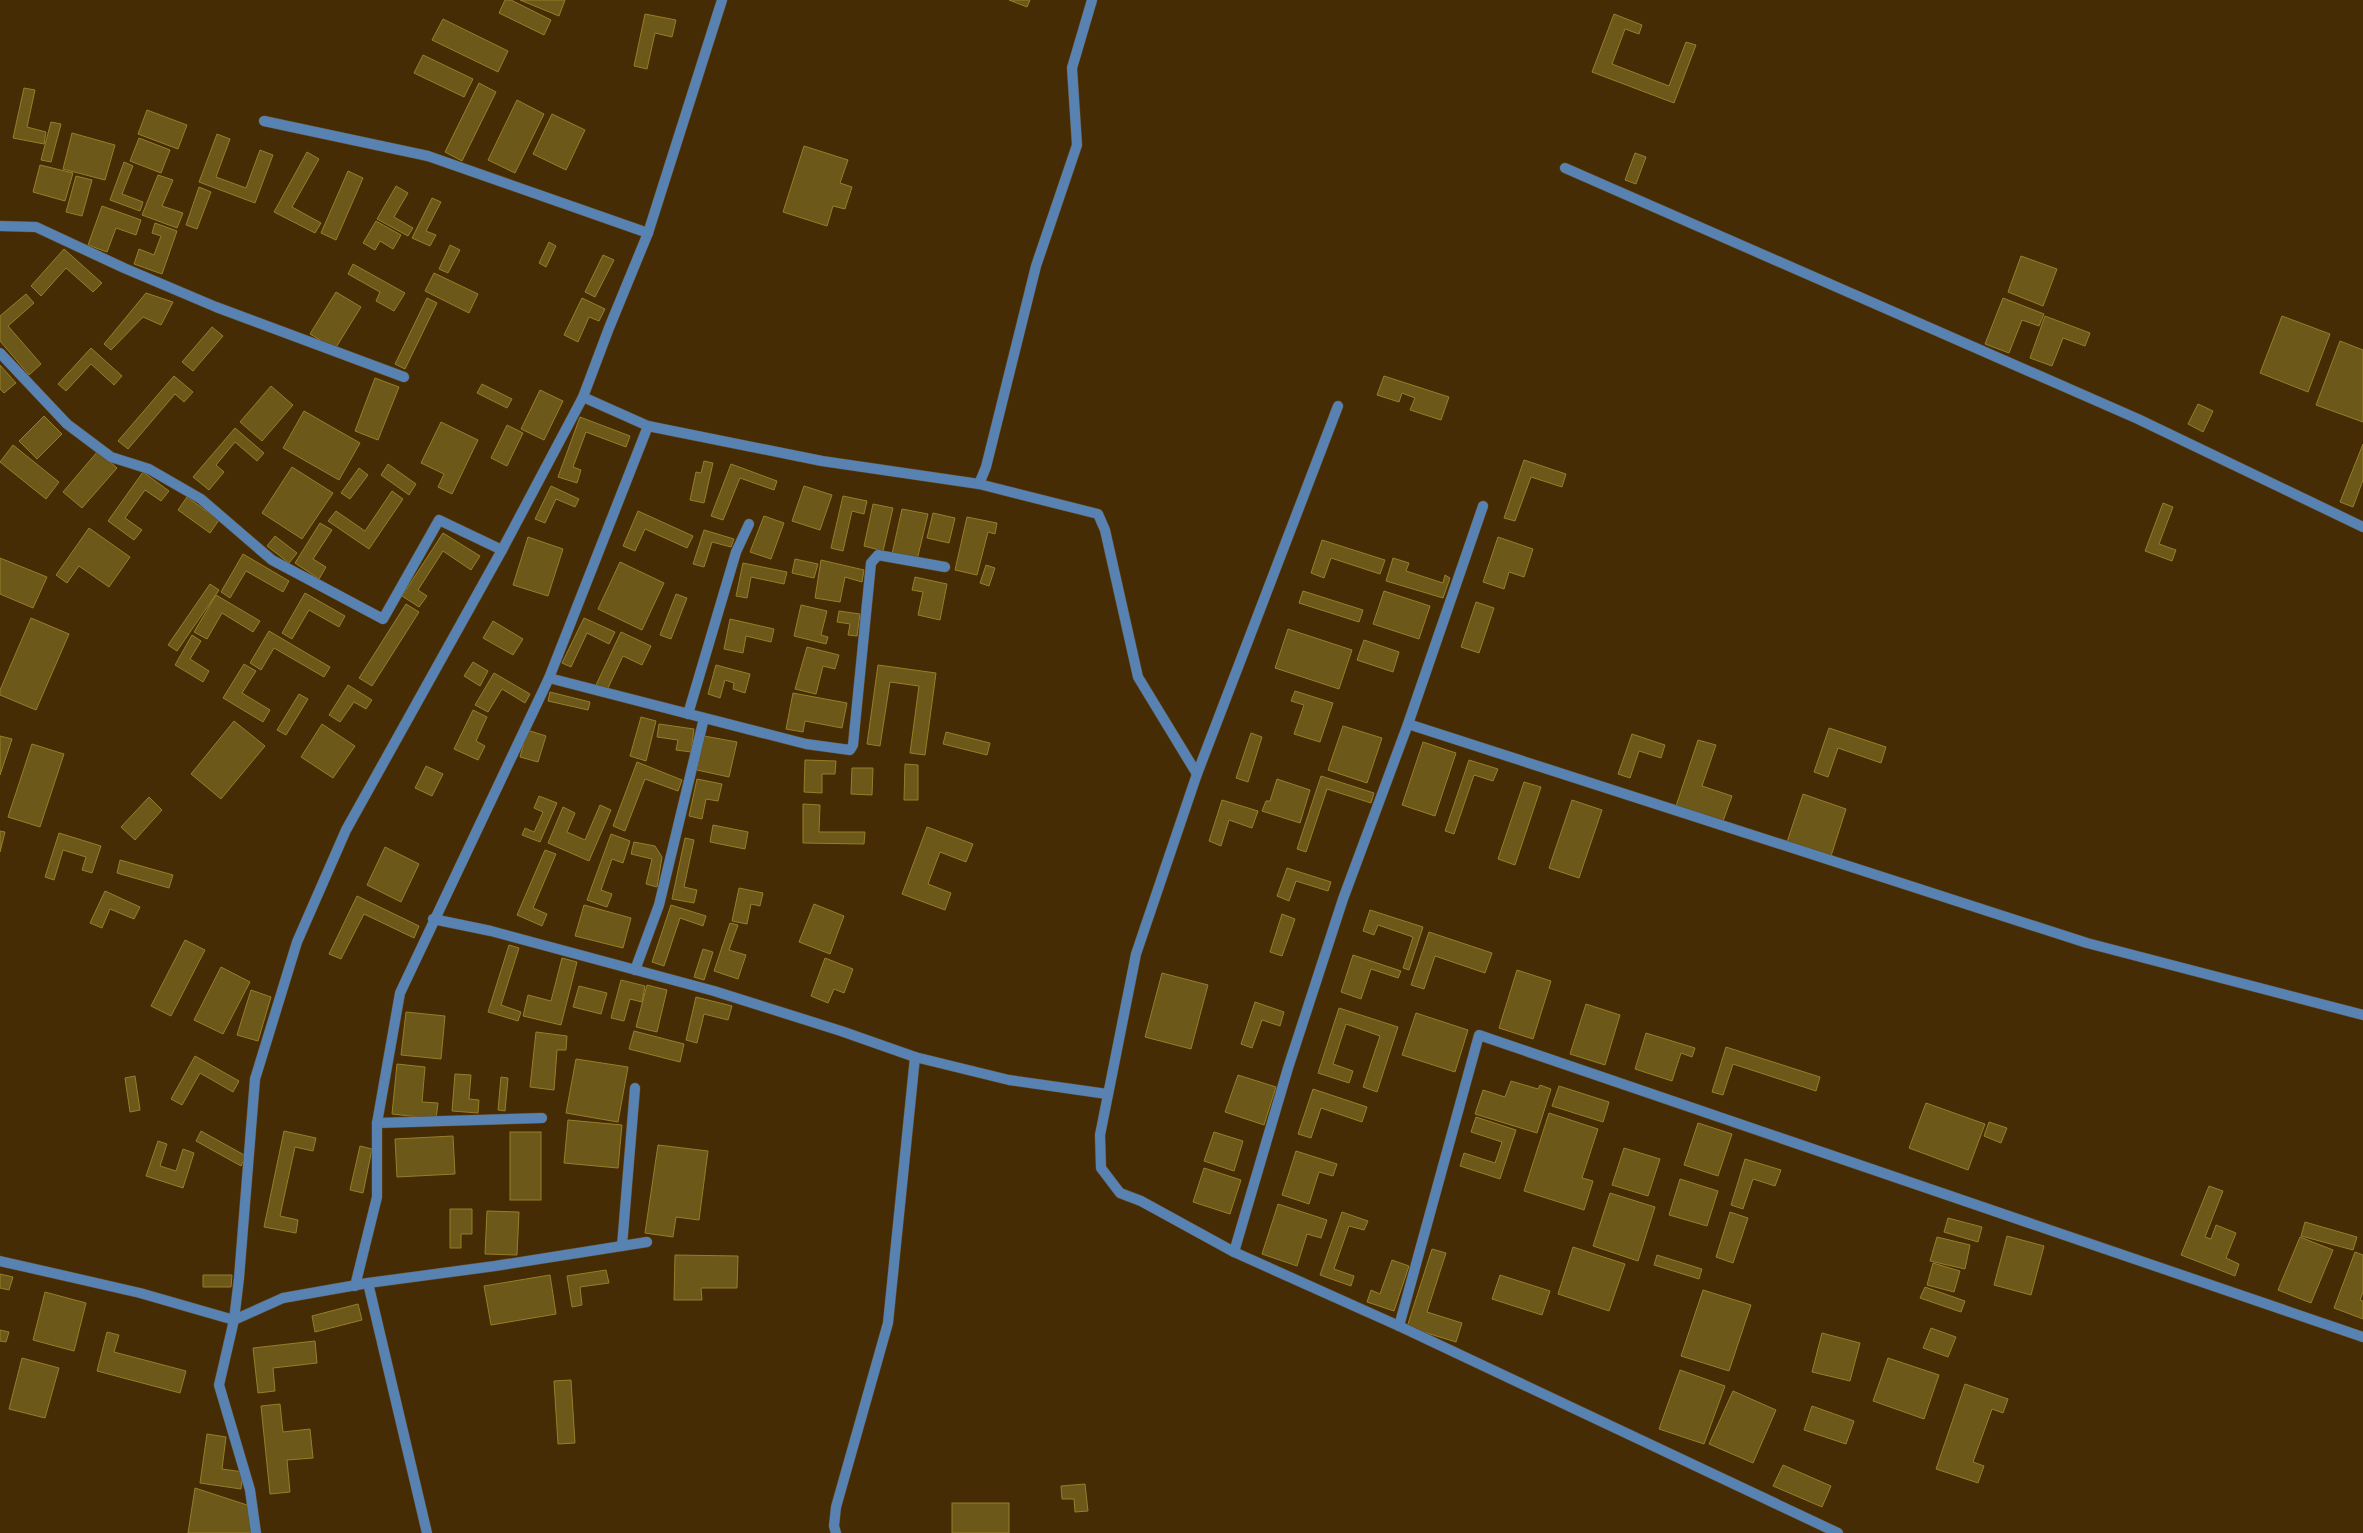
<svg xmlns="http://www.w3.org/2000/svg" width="2363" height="1533" viewBox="0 0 2363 1533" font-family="Barlow,sans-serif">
<rect width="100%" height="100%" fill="#462c05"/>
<g fill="#6c5919" stroke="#967e29">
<path d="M505 0H511L551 20 544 35 499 13Z"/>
<path d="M520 0H565L559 16Z"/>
<path d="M1009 0H1030L1027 7Z"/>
<path d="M645 14 676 20 672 37 655 33 647 69 634 66Z"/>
<path d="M1614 14 1642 25 1639 34 1625 29 1612 64 1669 86 1686 42 1696 45 1674 103 1592 72Z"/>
<path d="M443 19 508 51 498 72 432 40Z"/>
<path d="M423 55 473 79 464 97 414 73Z"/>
<path d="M479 83 496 92 462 161 445 152Z"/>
<path d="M24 88 35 90 27 127 46 132 44 144 13 138Z"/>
<path d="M517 100 544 114 515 173 488 160Z"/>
<path d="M147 110 187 125 178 149 138 134Z"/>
<path d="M552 114 585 130 566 170 533 154Z"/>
<path d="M51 122 61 124 51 162 41 160Z"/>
<path d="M72 133 115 145 105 180 63 169Z"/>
<path d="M217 134 230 139 216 177 246 188 260 150 273 155 255 203 199 182Z"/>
<path d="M139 138 170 150 161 173 130 161Z"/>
<path d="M804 146 848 160 840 183 852 187 845 209 833 206 827 226 783 212Z"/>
<path d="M307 152 319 159 292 207 321 223 315 233 274 212Z"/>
<path d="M1635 153 1646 157 1636 184 1625 180Z"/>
<path d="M124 162 133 166 122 194 143 202 140 211 110 200Z"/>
<path d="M40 165 73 173 65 201 33 192Z"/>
<path d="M348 171 363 178 336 240 321 233Z"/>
<path d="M158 175 173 180 162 206 183 213 177 228 142 215Z"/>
<path d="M76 176 92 180 82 216 66 212Z"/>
<path d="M396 186 408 193 394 217 413 228 408 236 377 219Z"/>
<path d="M199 187 211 192 197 229 186 225Z"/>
<path d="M432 198 441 202 426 231 436 235 430 246 412 238Z"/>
<path d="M102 206 141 220 136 235 116 228 107 252 88 245Z"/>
<path d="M376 221 401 235 393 249 380 241 375 250 363 243Z"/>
<path d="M155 223 177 231 162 274 134 264 139 249 154 255 161 236 152 233Z"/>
<path d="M549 242 556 246 546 267 539 263Z"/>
<path d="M450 245 460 250 448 273 439 269Z"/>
<path d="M64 249 102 283 93 292 66 268 41 296 31 286Z"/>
<path d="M603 255 614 260 595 297 585 292Z"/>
<path d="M2021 256 2057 269 2043 306 2008 292Z"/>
<path d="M353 264 405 293 394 311 376 301 380 292 348 274Z"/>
<path d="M434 273 478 294 469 313 425 291Z"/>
<path d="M336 292 361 307 335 349 310 334Z"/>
<path d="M146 293 173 302 161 325 143 317 111 350 104 344Z"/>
<path d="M26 294 34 303 8 326 41 364 29 375 0 341V316Z"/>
<path d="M427 298 437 303 405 369 395 364Z"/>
<path d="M582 298 605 309 599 321 589 317 578 342 564 335Z"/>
<path d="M2003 298 2044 314 2039 326 2022 320 2009 353 1985 344Z"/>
<path d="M2045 316 2090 333 2085 346 2063 338 2052 366 2030 358Z"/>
<path d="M2282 316 2330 334 2308 392 2260 373Z"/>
<path d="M212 327 223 336 193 371 182 362Z"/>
<path d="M2340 341 2363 350V422L2316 405Z"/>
<path d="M91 348 122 376 114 385 91 364 66 391 58 384Z"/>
<path d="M0 365 16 383 4 393 0 389Z"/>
<path d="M174 376 193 392 184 402 175 394 128 449 118 441Z"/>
<path d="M1384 376 1449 397 1441 420 1410 410 1415 398 1402 393 1399 402 1377 395Z"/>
<path d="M375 378 399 387 378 440 355 431Z"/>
<path d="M482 384 512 399 507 408 477 393Z"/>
<path d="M271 386 293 405 262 441 240 422Z"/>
<path d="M540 390 563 401 544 440 521 429Z"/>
<path d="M2198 404 2213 411 2203 432 2188 424Z"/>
<path d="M304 411 360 443 339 480 283 448Z"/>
<path d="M44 416 62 434 37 459 19 441Z"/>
<path d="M580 417 630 436 626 447 586 432 573 467 581 470 577 483 558 477Z"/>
<path d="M441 422 478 440 452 494 438 487 444 474 421 463Z"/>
<path d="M507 425 523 433 507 466 491 458Z"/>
<path d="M235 428 264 453 257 461 235 442 216 465 224 472 209 490 193 477Z"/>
<path d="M2363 444V480L2353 507 2340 502Z"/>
<path d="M13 445 59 482 46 499 0 462Z"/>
<path d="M98 451 117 468 82 508 63 492Z"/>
<path d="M1524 460 1566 474 1562 487 1531 477 1515 521 1504 518Z"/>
<path d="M704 461 713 463 704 503 690 500 696 472 701 473Z"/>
<path d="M388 464 416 484 409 495 381 475Z"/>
<path d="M731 464 777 481 774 490 740 478 723 520 711 516Z"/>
<path d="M292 467 333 493 302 539 262 513Z"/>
<path d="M359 468 368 475 350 499 341 493Z"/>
<path d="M143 472 169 491 161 501 145 490 125 518 142 530 134 540 108 521Z"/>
<path d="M551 486 579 499 575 507 556 499 545 523 535 519Z"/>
<path d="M804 486 832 495 820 530 792 521Z"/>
<path d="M392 491 403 499 369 549 328 521 336 511 365 531Z"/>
<path d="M843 496 867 501 864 514 852 511 843 551 831 548Z"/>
<path d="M187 497 219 520 210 533 178 510Z"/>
<path d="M2163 503 2173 507 2159 544 2176 550 2172 561 2145 551Z"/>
<path d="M873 504 893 508 883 551 864 546Z"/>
<path d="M902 509 928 514 917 560 892 554Z"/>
<path d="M638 511 693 536 687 548 645 529 635 551 623 546Z"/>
<path d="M933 513 955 518 949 543 927 538Z"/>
<path d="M764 516 784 523 771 559 750 552Z"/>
<path d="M967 517 997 523 995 534 988 532 977 575 955 570Z"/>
<path d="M320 523 332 530 313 559 326 567 319 579 295 563Z"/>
<path d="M89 528 130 557 109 587 79 566 67 583 56 575Z"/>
<path d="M704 530 734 539 731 547 712 542 704 567 693 564Z"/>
<path d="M443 533 480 556 471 570 443 551 418 590 427 596 419 607 402 596Z"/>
<path d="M275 536 297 553 289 563 267 546Z"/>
<path d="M528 537 563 549 548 596 513 585Z"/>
<path d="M1498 537 1533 549 1524 577 1509 572 1504 589 1483 582Z"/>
<path d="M1322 540 1385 560 1380 574 1331 558 1324 578 1311 573Z"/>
<path d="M243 554 289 581 283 592 246 571 230 598 221 592Z"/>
<path d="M0 558 47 577 33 608 0 594Z"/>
<path d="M1393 558 1409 563 1406 571 1443 583 1445 575 1450 578 1443 598 1386 581Z"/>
<path d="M795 559 818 564 814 578 792 573Z"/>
<path d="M821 560 864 570 862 582 845 577 840 602 815 598Z"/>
<path d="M620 562 664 583 642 630 598 609Z"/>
<path d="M743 563 787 572 784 584 751 577 747 598 736 596Z"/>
<path d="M986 565 995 568 989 586 980 583Z"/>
<path d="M915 577 947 584 940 620 918 615 923 592 912 590Z"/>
<path d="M210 584 219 590 177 651 168 645Z"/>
<path d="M1303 591 1363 610 1359 622 1299 603Z"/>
<path d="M1384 591 1430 606 1419 639 1373 624Z"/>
<path d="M305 593 345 616 339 627 309 610 292 639 282 633Z"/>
<path d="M676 594 687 598 671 639 660 635Z"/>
<path d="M216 595 260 621 253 632 222 613 207 639 194 632Z"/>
<path d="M1476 602 1494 608 1479 653 1461 647Z"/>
<path d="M406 604 419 612 372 686 359 678Z"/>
<path d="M801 605 827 611 821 635 828 637 826 644 794 636Z"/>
<path d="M839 611 860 614 857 636 848 635 850 624 837 622Z"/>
<path d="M31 618 69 634 36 710 0 695V690Z"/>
<path d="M584 618 615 632 609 644 587 633 571 667 562 663Z"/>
<path d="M730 619 774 629 771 642 746 636 743 653 724 649Z"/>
<path d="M493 621 523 639 513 655 483 638Z"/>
<path d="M1288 629 1352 650 1339 689 1275 668Z"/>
<path d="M269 631 330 667 324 677 274 648 261 670 250 663Z"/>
<path d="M621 632 651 646 642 665 623 656 607 690 596 685Z"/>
<path d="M192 635 201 641 190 659 209 671 203 682 175 665Z"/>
<path d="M1364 640 1399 652 1393 672 1357 660Z"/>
<path d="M807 647 839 655 835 669 823 666 816 694 795 689Z"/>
<path d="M473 662 488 671 480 686 464 676Z"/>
<path d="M244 664 256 671 242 693 270 710 263 722 223 698Z"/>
<path d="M716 665 750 674 745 693 733 689 734 683 725 680 720 698 708 694Z"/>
<path d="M878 665 936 673 925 755 910 753 919 686 890 682 880 746 867 744Z"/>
<path d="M494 673 530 694 525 703 502 689 488 712 475 705Z"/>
<path d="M348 685 372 700 366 709 354 702 340 722 329 715Z"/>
<path d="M1295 691 1333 703 1320 742 1294 734 1304 705 1291 701Z"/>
<path d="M550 692 590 702 588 710 548 701Z"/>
<path d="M793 693 847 703 842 728 805 721 803 732 786 729Z"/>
<path d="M299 694 308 699 286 735 277 730Z"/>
<path d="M473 710 487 717 476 741 485 746 478 760 454 749Z"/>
<path d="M641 717 656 721 646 761 630 756Z"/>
<path d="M234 721 265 746 221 799 191 774Z"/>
<path d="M322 724 355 746 333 778 301 757Z"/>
<path d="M659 724 694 729 691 752 676 750 678 740 657 737Z"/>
<path d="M1343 726 1382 738 1367 783 1328 770Z"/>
<path d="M1829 728 1886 747 1881 763 1838 748 1828 777 1814 772Z"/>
<path d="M527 730 546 736 538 762 520 757Z"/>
<path d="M946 732 990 743 987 755 943 744Z"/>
<path d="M1251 733 1262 737 1248 782 1236 778Z"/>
<path d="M1632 734 1665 745 1661 758 1639 751 1630 778 1618 774Z"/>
<path d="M0 736 12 739 0 775Z"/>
<path d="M704 736 737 742 729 777 697 770Z"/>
<path d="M1698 740 1716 745 1702 786 1732 796 1722 824 1675 809Z"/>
<path d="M1423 742 1456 753 1435 816 1402 805Z"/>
<path d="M32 744 64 754 40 827 8 817Z"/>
<path d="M805 760 836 761 835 774H822V793L804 792Z"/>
<path d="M1469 760 1498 769 1493 781 1474 775 1454 834 1445 831Z"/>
<path d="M637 762 682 780 678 791 645 779 625 831 613 826Z"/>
<path d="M905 764 918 765V800H904Z"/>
<path d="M426 766 443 774 432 796 415 788Z"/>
<path d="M852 768H873L872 795 851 794Z"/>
<path d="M1321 776 1374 793 1371 803 1327 789 1306 852 1297 849Z"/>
<path d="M697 779 722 784 718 801 706 799 702 819 689 816Z"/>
<path d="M1277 779 1310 790 1300 823 1262 811 1266 801H1270Z"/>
<path d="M1524 782 1541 787 1515 865 1498 859Z"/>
<path d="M1803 794 1846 809 1831 856 1787 842Z"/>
<path d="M539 796 557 803 540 842 522 835 525 828 534 832 543 812 534 808Z"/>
<path d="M149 797 162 810 135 840 121 827Z"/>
<path d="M1222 800 1258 811 1252 828 1229 820 1221 846 1209 841Z"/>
<path d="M1572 800 1602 810 1579 878 1549 868Z"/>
<path d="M803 804 820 805 819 832H865L864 844 803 843Z"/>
<path d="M600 805 611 810 589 861 548 843 563 807 575 813 567 832 585 840Z"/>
<path d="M713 825 748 832 745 849 710 842Z"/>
<path d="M927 827 973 844 966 862 940 852 928 884 951 893 945 910 902 894Z"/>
<path d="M0 831 5 832 0 852Z"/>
<path d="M59 833 101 846 92 873 82 870 86 857 63 850 54 880 45 877Z"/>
<path d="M611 834 630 841 623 863 612 859 601 890 612 894 607 907 587 900Z"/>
<path d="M685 838 694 840 684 887 697 890 694 903 672 899Z"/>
<path d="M634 842 655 846 662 857 657 887 646 884 652 859 631 854Z"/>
<path d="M385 847 419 864 401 902 367 885Z"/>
<path d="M545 850 556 854 533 908 547 914 542 926 517 915Z"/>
<path d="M120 860 173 875 169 888 117 873Z"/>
<path d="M1287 868 1331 882 1328 891 1296 881 1289 901 1277 896Z"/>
<path d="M739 888 763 893 760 906 751 904 747 924 732 921Z"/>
<path d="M105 891 140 907 134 919 110 909 102 928 90 923Z"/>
<path d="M357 896 419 926 414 938 364 914 341 959 329 954Z"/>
<path d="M814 904 844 916 830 954 799 942Z"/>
<path d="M584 905 631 918 623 948 575 936Z"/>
<path d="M671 905 706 916 703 926 680 918 664 966 652 962Z"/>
<path d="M1370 910 1423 927 1409 970 1403 968 1413 937 1378 925 1374 935 1363 931Z"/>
<path d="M1282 914 1295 919 1282 956 1270 952Z"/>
<path d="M730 923 738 925 729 950 746 955 738 979 714 971Z"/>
<path d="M1429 932 1492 953 1485 973 1435 956 1424 989 1411 985Z"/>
<path d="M185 940 205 950 171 1016 151 1006Z"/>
<path d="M509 945 519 948 501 1005 521 1012 518 1021 488 1012Z"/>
<path d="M703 949 713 952 704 980 694 977Z"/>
<path d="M1353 955 1401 971 1398 978 1371 969 1361 999 1341 992Z"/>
<path d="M562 958 577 962 561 1025 523 1016 528 995 551 1001Z"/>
<path d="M825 958 853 969 844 993 834 989 828 1003 811 996Z"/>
<path d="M221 967 250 982 223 1034 194 1020Z"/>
<path d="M1517 970 1551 981 1533 1039 1499 1028Z"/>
<path d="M1162 973 1208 985 1191 1049 1145 1037Z"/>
<path d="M621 980 645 986 642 1002 630 999 624 1021 611 1018Z"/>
<path d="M647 985 667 990 657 1032 636 1027Z"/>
<path d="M579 986 607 993 601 1014 573 1007Z"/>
<path d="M251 990 271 997 258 1041 237 1035Z"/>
<path d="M696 997 732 1006 728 1020 704 1014 697 1043 686 1040Z"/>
<path d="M1255 1002 1284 1012 1280 1026 1262 1020 1252 1048 1241 1044Z"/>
<path d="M1586 1004 1620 1015 1605 1065 1570 1054Z"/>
<path d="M1339 1008 1398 1027 1377 1092 1363 1087 1380 1036 1346 1024 1333 1064 1353 1071 1349 1083 1318 1073Z"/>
<path d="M406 1012 445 1016 441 1059 401 1055Z"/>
<path d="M1416 1013 1468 1030 1455 1072 1402 1055Z"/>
<path d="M634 1031 684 1044 680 1062 629 1049Z"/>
<path d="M536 1032 567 1036 566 1050H557L554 1090 530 1087Z"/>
<path d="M1646 1033 1695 1048 1692 1057 1681 1053 1672 1081 1635 1069Z"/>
<path d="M1726 1047 1820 1077 1816 1091 1733 1064 1723 1095 1712 1092Z"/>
<path d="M195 1056 239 1081 233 1092 200 1073 182 1105 171 1099Z"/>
<path d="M576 1059 628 1067 618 1122 566 1113Z"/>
<path d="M397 1064 425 1067 422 1102 438 1103 436 1119 392 1114Z"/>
<path d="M455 1074 471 1075 469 1099 479 1100 478 1113 452 1111Z"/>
<path d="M1238 1075 1276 1087 1264 1125 1225 1112Z"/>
<path d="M135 1076 140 1110 130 1112 125 1078Z"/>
<path d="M501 1077 508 1078 505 1111 498 1110Z"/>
<path d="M1511 1081 1538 1089 1540 1085 1551 1089 1537 1133 1475 1114 1483 1090 1505 1097Z"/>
<path d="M1559 1086 1609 1102 1603 1122 1552 1106Z"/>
<path d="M1313 1089 1367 1107 1362 1122 1321 1108 1311 1138 1298 1134Z"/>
<path d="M1926 1103 1985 1124 1968 1170 1909 1148Z"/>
<path d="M1549 1113 1598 1129 1582 1178 1593 1181 1584 1210 1524 1191Z"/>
<path d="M1476 1117 1516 1130 1500 1179 1460 1166 1464 1153 1495 1163 1502 1142 1471 1132Z"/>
<path d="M568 1120 622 1125 618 1168 564 1163Z"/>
<path d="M1989 1122 2007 1128 2001 1143 1984 1136Z"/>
<path d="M1698 1123 1732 1134 1718 1176 1684 1165Z"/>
<path d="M201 1131 246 1156 241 1166 196 1141Z"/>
<path d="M284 1131 316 1138 313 1151 295 1147 280 1216 298 1220 296 1233 264 1227Z"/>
<rect x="510" y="1132" width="31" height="68"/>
<path d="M1214 1132 1243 1141 1234 1171 1204 1161Z"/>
<path d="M453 1136 455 1174 397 1177 395 1139Z"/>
<path d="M158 1141 167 1144 160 1166 176 1171 183 1149 194 1153 183 1188 146 1176Z"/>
<path d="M658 1145 708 1151 699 1220 676 1217 673 1237 645 1233Z"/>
<path d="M360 1146 372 1149 363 1193 350 1190Z"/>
<path d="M1624 1148 1660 1159 1648 1196 1612 1185Z"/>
<path d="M1296 1151 1337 1164 1333 1176 1319 1172 1309 1204 1282 1195Z"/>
<path d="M1745 1159 1781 1170 1775 1186 1753 1179 1743 1209 1731 1205Z"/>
<path d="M1204 1168 1241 1180 1230 1214 1193 1202Z"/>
<path d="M1680 1179 1718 1191 1707 1226 1669 1215Z"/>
<path d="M2209 1186 2223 1191 2205 1237 2211 1239 2216 1225 2236 1233 2226 1258 2239 1264 2235 1276 2181 1255Z"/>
<path d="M1610 1193 1655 1207 1638 1261 1593 1246Z"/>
<path d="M1278 1204 1327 1220 1321 1238 1307 1234 1297 1266 1262 1254Z"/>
<path d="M450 1209H472V1234H461V1248H450Z"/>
<path d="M487 1211 519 1212 517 1255 485 1254Z"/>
<path d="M1342 1212 1368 1221 1364 1230 1349 1226 1334 1269 1354 1276 1351 1286 1320 1275Z"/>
<path d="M1730 1212 1748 1218 1733 1263 1716 1257Z"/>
<path d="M1948 1218 1982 1227 1978 1242 1944 1232Z"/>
<path d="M2305 1222 2357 1237 2353 1250 2301 1236Z"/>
<path d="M2007 1236 2044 1246 2031 1295 1994 1285Z"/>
<path d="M1937 1237 1970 1245 1965 1269 1930 1261Z"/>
<path d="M2300 1237 2333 1250 2311 1303 2278 1290Z"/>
<path d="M1573 1247 1625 1264 1609 1311 1558 1294Z"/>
<path d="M1432 1249 1446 1253 1427 1312 1462 1323 1456 1342 1407 1327Z"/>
<path d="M2355 1252 2363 1255V1292L2360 1300 2363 1301V1319L2334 1308Z"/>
<path d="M675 1255 738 1256 737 1288H701L702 1300H674Z"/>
<path d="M1657 1255 1702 1269 1699 1279 1654 1265Z"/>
<path d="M1392 1260 1409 1266 1394 1311 1367 1302 1371 1290 1380 1294Z"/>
<path d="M1933 1263 1960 1271 1954 1292 1927 1285Z"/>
<path d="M606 1270 609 1283 580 1287 582 1305 572 1307 567 1276Z"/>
<path d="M0 1274 13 1277 9 1290 0 1288Z"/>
<path d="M203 1275H232L231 1287H203Z"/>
<path d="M550 1275 556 1314 491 1325 484 1286Z"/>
<path d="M1500 1275 1550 1291 1542 1315 1492 1299Z"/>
<path d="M1925 1287 1965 1301 1961 1312 1920 1298Z"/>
<path d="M1703 1290 1751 1305 1729 1371 1681 1356Z"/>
<path d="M45 1292 86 1303 74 1351 33 1340Z"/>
<path d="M358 1304 362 1320 315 1332 312 1316Z"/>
<path d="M1931 1328 1956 1337 1948 1357 1923 1348Z"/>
<path d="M0 1330 9 1332 6 1342 0 1341Z"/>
<path d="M107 1332 119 1335 114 1352 186 1371 180 1393 97 1371Z"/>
<path d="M1822 1333 1860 1343 1850 1381 1812 1372Z"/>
<path d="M315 1341 317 1363 273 1368 275 1391 258 1393 253 1348Z"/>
<path d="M22 1358 59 1368 45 1418 9 1409Z"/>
<path d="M1888 1358 1939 1375 1924 1419 1873 1401Z"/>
<path d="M1680 1370 1725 1386 1704 1444 1659 1429Z"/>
<path d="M571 1380 575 1443 558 1444 554 1381Z"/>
<path d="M1965 1384 2008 1399 2003 1413 1992 1409 1973 1462 1984 1466 1978 1483 1936 1469Z"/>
<path d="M1733 1391 1776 1410 1753 1463 1709 1444Z"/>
<path d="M280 1404 283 1432 310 1429 313 1458 287 1460 290 1492 270 1494 261 1406Z"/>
<path d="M1812 1406 1854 1421 1846 1444 1804 1430Z"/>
<path d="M207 1434 226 1437 222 1469 243 1472 241 1489 200 1483Z"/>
<path d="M1783 1465 1831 1486 1822 1507 1773 1486Z"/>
<path d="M1085 1484 1088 1511 1075 1512 1074 1499H1062L1061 1486Z"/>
<path d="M195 1488 247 1505 252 1533H188Z"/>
<rect x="952" y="1503" width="57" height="30"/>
</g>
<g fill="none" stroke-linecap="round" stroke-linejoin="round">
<g stroke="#624821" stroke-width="11">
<g id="street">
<path d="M264 121 428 156 648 233"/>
<path d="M1565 168 2138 419 2363 527"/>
<path d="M0 226 36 227 124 268 216 307 404 377"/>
<path d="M0 353 67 424 111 457 149 469 201 499 272 560 383 619 439 520 502 550"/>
<path d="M583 397 648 426 822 461 979 484 1098 514 1105 530 1138 677 1197 774"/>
<path d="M1338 406 1197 774 1136 954 1100 1135 1101 1168 1120 1193 1141 1201 1234 1252 1399 1326 1838 1533"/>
<path d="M979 484 986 467 1036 266 1077 145 1072 68 1092 0"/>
<path d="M549 678 806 744 850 750 853 745 871 563 878 555 945 567"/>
<path d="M688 714 736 552 749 524"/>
<path d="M1408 724 2087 943 2363 1015"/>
<path d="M433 919 491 931 714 991 841 1031 915 1057 1009 1080 1107 1094"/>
<path d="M635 970 659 905 704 718"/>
<path d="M377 1123 542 1118"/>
<path d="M622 1246 635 1088"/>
<path d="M1234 1252 1288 1068 1343 899 1408 724 1483 506"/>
<path d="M0 1261 140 1293 234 1320 283 1298 368 1283 495 1266 647 1242"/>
<path d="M368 1283 427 1533"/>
<path d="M355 1286 377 1197V1123L400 993 549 678 648 426"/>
<path d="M1399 1326 1479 1035 2363 1337"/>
<path d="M256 1533 250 1490 219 1385 234 1320 239 1278 255 1079 297 942 346 830 502 550 583 397 609 328 648 233 722 0"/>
<path d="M836 1533 834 1526 836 1507 888 1323 915 1057"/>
</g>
</g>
<use href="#street" stroke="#5882b1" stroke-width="10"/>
</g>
</svg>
